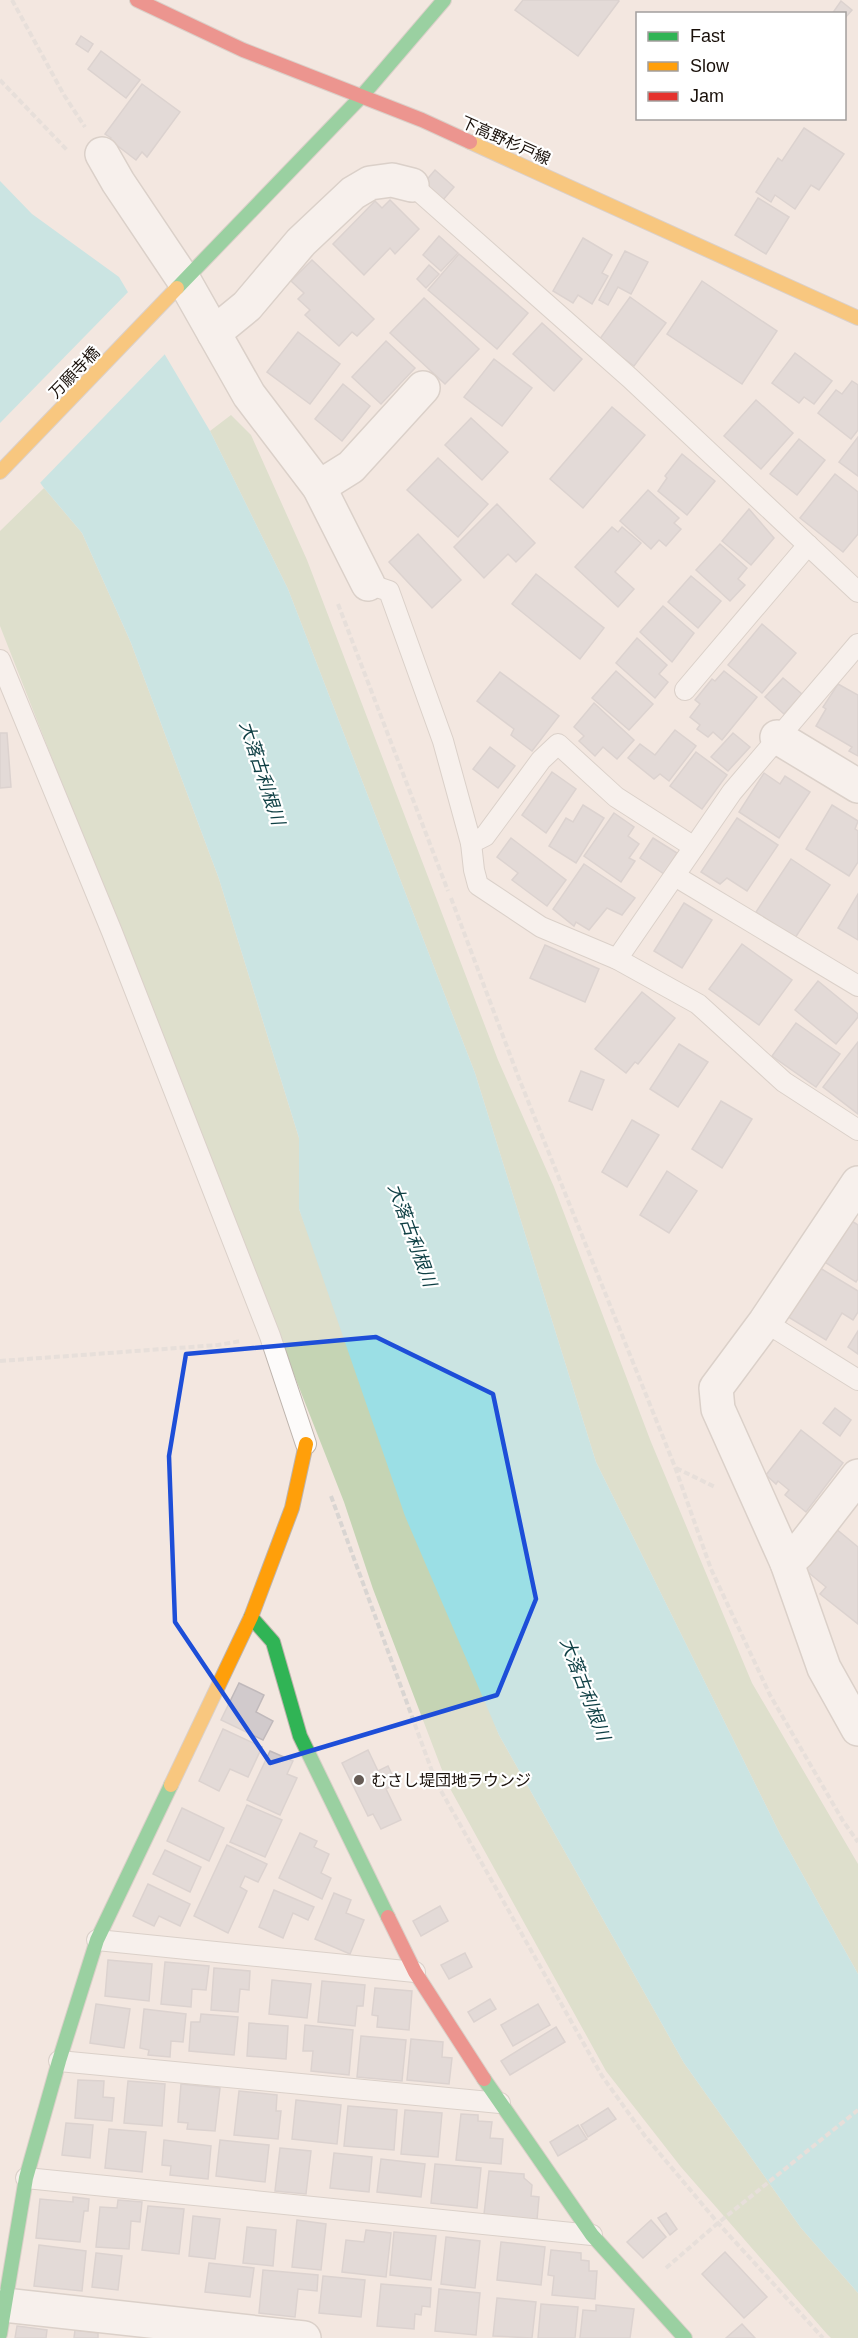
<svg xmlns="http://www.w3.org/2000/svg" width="858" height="2338" viewBox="0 0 858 2338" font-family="Helvetica,'Noto Sans JP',sans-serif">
<rect width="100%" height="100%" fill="#f3e7e0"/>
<g fill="#c5d4b4">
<path d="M231 415 251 435 307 560 498 1060 554 1187 651 1442 752 1683 858 1864V1974L780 1834 596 1462 475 1073 288 589 210 431Z"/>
<path d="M44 488 82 533 131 643 219 879 299 1138V1209L499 1735 684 2063 801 2228 858 2293V2338H831L827 2334 681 2167 606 2071 447 1783 373 1589 344 1502 0 626V531Z"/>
</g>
<path fill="#9bdfe5" d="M0 181 32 214 119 277 210 431 288 589 475 1073 596 1462 780 1834 858 1974V2293L801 2228 684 2063 499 1735 405 1516 299 1209V1138L219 879 131 643 82 533 44 488 0 427Z"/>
<path fill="#f3e7e0" d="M130 290 167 352 38 485 0 432V423Z"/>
<g fill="#d1cacc" stroke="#c0b9bb" stroke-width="1.5">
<path d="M523 0H618L619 1 578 56 515 10Z"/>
<path d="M841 1 852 10 844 19V14H832Z"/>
<path d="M81 36 93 44 88 52 76 44Z"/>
<path d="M101 51 140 80 126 98 88 69Z"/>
<path d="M142 84 180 112 147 157 142 152 136 160 110 140 111 138 105 134Z"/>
<path d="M804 128 844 154 819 190 811 185 795 209 775 195 771 202 756 192 778 158 782 161Z"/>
<path d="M435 170 454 187 443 200 424 183Z"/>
<path d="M758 198 789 217 766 254 735 235Z"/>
<path d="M390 200 419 229 395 254 390 248 364 275 333 244 375 201 382 208Z"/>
<path d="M439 236 458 253 441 271 423 255Z"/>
<path d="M583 238 612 255 602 273 608 276 592 304 578 295 573 303 553 291Z"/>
<path d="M625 251 648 262 631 294 618 287 608 305 599 300Z"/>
<path d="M459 254 528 313 497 349 428 290Z"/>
<path d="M312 260 374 319 357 336 352 332 339 346 305 315 310 310 298 299 304 293 291 281Z"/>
<path d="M429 265 439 274 426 288 417 279Z"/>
<path d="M702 281 777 331 742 384 667 334Z"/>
<path d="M630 297 666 323 634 366 599 340Z"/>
<path d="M424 298 479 349 445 384 390 333Z"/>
<path d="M542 323 582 359 554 391 513 354Z"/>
<path d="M298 332 340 364 310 404 267 372Z"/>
<path d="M386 341 415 368 381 404 352 377Z"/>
<path d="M795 353 832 381 814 404 804 397 799 403 772 383Z"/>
<path d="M494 359 532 388 502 426 464 397Z"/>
<path d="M852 381 858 385V430L851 439 818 413 836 390 842 394Z"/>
<path d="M343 384 370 406 342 441 315 419Z"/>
<path d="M756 400 793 433 761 469 724 436Z"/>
<path d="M612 407 645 435 583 508 550 479Z"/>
<path d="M471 418 508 452 482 480 445 445Z"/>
<path d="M858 437V476L839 462Z"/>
<path d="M799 439 825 460 797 495 770 474Z"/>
<path d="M682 454 715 481 687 515 658 491 667 478 665 476Z"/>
<path d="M438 458 488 504 458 537 407 490Z"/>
<path d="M835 474 858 492V534L843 552 800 518Z"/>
<path d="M648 490 679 518 674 523 681 529 666 546 659 540 651 549 620 521Z"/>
<path d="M497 504 535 543 516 562 508 554 484 578 454 547Z"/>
<path d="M749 509 774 538 751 565 722 541Z"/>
<path d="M612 527 618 532 622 527 641 543 615 572 634 589 618 607 575 567Z"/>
<path d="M418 534 461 580 432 608 389 562Z"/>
<path d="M720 544 747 568 738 579 745 585 730 601 696 570Z"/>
<path d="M536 574 604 628 580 659 512 604Z"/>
<path d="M691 576 721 601 698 628 668 602Z"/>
<path d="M663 606 694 633 672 662 640 632Z"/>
<path d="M762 624 796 653 762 693 728 665Z"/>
<path d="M637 638 667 665 659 674 668 682 655 698 616 663Z"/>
<path d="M616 671 653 704 629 730 592 698Z"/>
<path d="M724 671 757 697 722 740 713 732 708 737 697 729 700 725 690 717 700 704 695 700 712 679 715 681Z"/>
<path d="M500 672 559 716 532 751 511 735 514 729 477 701Z"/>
<path d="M783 678 802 694 784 714 765 697Z"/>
<path d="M838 684 858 695V756L849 751 852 747 816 726 826 709 823 707Z"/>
<path d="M594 703 634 740 617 759 603 747 595 756 579 741 584 736 574 727Z"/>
<path d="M675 730 696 746 669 781 660 774 654 779 628 758 640 744 655 755Z"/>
<path d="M0 733H7L11 787 0 788Z"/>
<path d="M733 733 750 747 728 771 711 757Z"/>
<path d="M490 747 515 766 498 788 473 769Z"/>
<path d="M696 752 727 775 702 809 670 786Z"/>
<path d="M552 772 576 789 546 833 522 815Z"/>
<path d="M764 773 780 784 785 776 810 792 779 838 739 812Z"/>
<path d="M583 805 604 818 576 863 549 846 566 818 573 822Z"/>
<path d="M832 805 858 821 855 829 858 831V862L849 876 806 849Z"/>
<path d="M614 813 634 827 628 836 639 844 629 858 635 861 621 882 584 856Z"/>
<path d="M737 818 778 845 747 891 727 878 720 884 701 872Z"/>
<path d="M511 838 566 880 547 906 512 880 518 873 497 857Z"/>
<path d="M653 838 677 853 664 874 640 858Z"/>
<path d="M791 859 830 885 795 938 756 912Z"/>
<path d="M584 864 635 898 622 915 607 908 589 930 576 922 574 926 553 909Z"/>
<path d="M858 894V940L838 928Z"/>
<path d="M684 903 712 920 682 968 654 951Z"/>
<path d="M742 944 792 980 759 1025 709 989Z"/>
<path d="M545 945 599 969 585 1002 530 978Z"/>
<path d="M818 981 858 1014V1017L836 1044 795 1010Z"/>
<path d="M642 992 675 1018 638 1064 635 1062 626 1073 595 1049Z"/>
<path d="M796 1023 840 1054 816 1087 772 1056Z"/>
<path d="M858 1042V1114L823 1087Z"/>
<path d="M679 1044 708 1062 678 1107 650 1089Z"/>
<path d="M581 1071 604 1080 592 1110 569 1101Z"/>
<path d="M721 1101 752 1119 722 1168 692 1149Z"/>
<path d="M632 1120 659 1135 627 1187 602 1172Z"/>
<path d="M667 1171 697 1191 669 1233 640 1215Z"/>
<path d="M847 1218 858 1225V1279L856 1282 820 1259Z"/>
<path d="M820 1268 858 1291V1312L853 1320 842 1313 826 1340 785 1315 802 1286 807 1289Z"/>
<path d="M858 1331V1354L848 1347Z"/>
<path d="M835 1408 851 1420 840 1436 823 1423Z"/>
<path d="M801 1430 843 1463 806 1512 785 1495 789 1490 778 1481 776 1484 766 1475Z"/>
<path d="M835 1528 858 1547V1624L820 1594 826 1587 803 1568Z"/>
<path d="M239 1683 264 1695 256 1712 273 1721 263 1740 221 1720Z"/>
<path d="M223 1729 262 1747 248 1777 230 1769 219 1791 199 1781Z"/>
<path d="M368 1750 378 1771 388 1766 396 1783 386 1789 401 1820 381 1829 373 1814 368 1816 342 1763Z"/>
<path d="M270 1751 293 1761 287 1774 297 1778 280 1815 247 1800Z"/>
<path d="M247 1805 282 1820 265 1857 230 1842Z"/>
<path d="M182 1808 224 1828 209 1861 167 1841Z"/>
<path d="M300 1833 317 1841 314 1847 329 1854 321 1873 331 1878 322 1899 279 1878Z"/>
<path d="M227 1845 267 1864 258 1882 245 1876 240 1887 247 1891 228 1933 194 1916Z"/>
<path d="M165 1850 201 1867 190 1892 153 1874Z"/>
<path d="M148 1884 190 1904 180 1926 159 1916 154 1926 133 1916Z"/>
<path d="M274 1890 314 1907 308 1920 293 1913 283 1938 259 1927Z"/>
<path d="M334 1893 351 1900 346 1913 364 1920 350 1954 315 1939Z"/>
<path d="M440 1906 448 1921 421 1936 413 1921Z"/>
<path d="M465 1953 472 1967 449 1979 441 1965Z"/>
<path d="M108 1960 152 1964 149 2001 105 1996Z"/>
<path d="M165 1962 209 1966 206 1990 192 1989 191 2007 161 2004Z"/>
<path d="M214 1968 250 1971 249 1990 240 1989 238 2012 211 2010Z"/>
<path d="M272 1980 311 1984 307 2018 269 2014Z"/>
<path d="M322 1981 365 1985 363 2006H357L355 2026 318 2022Z"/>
<path d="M375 1988 412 1991 409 2030 377 2027 378 2016 372 2015Z"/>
<path d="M490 1999 496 2009 474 2022 468 2012Z"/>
<path d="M96 2004 130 2009 124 2048 90 2043Z"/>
<path d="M538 2004 550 2025 513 2046 501 2025Z"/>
<path d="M144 2009 186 2014 183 2042 171 2041 170 2057 148 2055 149 2050 140 2048Z"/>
<path d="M201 2014 238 2017 234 2055 189 2051 191 2022H200Z"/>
<path d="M249 2023 288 2026 286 2059 247 2056Z"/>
<path d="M305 2025 353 2030 349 2075 311 2071 313 2051H303Z"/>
<path d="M556 2027 565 2042 510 2075 501 2061Z"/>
<path d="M361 2036 406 2040 402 2081 357 2077Z"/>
<path d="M411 2039 443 2042 442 2057 452 2058 449 2084 407 2080Z"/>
<path d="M78 2080 104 2081 103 2097 114 2098 112 2121 75 2118Z"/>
<path d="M128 2081 165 2084 162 2126 124 2123Z"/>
<path d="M181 2084 220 2088 215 2131 187 2129 188 2123 178 2122Z"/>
<path d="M239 2091 277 2095 276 2111H281L278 2139 234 2135Z"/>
<path d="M296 2100 341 2105 337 2144 292 2139Z"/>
<path d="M348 2106 397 2110 394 2150 344 2146Z"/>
<path d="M608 2108 616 2119 588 2137 581 2125Z"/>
<path d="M405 2110 442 2113 438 2157 401 2154Z"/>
<path d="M461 2114 478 2115V2121L492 2122 490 2138 503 2139 501 2164 456 2160Z"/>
<path d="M66 2123 93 2125 90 2158 62 2155Z"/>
<path d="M578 2125 587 2139 558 2156 550 2142Z"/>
<path d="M109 2129 146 2132 142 2172 105 2168Z"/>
<path d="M164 2140 211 2146 208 2179 170 2175 171 2166 162 2165Z"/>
<path d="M220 2140 269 2145 265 2182 216 2176Z"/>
<path d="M280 2148 311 2151 306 2194 275 2191Z"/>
<path d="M334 2153 372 2157 369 2192 330 2188Z"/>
<path d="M381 2159 425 2164 421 2197 377 2192Z"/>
<path d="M435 2164 481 2168 477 2208 431 2203Z"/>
<path d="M489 2171 524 2174V2178L532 2185 531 2196 539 2197 537 2220 484 2214Z"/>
<path d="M73 2197 89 2199 88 2211H84L80 2242 36 2238 40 2199 73 2202Z"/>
<path d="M118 2200 142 2202 140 2222 131 2221 129 2249 96 2247 100 2207 117 2208Z"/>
<path d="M148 2206 184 2209 179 2254 142 2250Z"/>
<path d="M666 2213 677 2229 670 2235 658 2218Z"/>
<path d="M193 2216 220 2219 215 2259 189 2256Z"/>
<path d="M297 2220 326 2224 321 2270 292 2267Z"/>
<path d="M651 2220 666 2237 643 2258 627 2242Z"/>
<path d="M247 2227 276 2230 273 2266 243 2263Z"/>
<path d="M366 2230 391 2233 386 2277 342 2272 346 2240 364 2242Z"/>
<path d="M394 2232 436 2236 431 2280 390 2275Z"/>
<path d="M446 2237 480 2241 475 2288 441 2284Z"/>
<path d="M501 2242 545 2247 541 2285 497 2280Z"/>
<path d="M39 2245 86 2251 82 2291 34 2286Z"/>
<path d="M551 2250 581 2253V2260L589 2261V2271H597L595 2299 552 2295 554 2276 548 2275Z"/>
<path d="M725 2252 767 2297 744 2318 702 2274Z"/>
<path d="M96 2253 122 2256 118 2290 92 2287Z"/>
<path d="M209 2263 254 2268 250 2297 205 2292Z"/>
<path d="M263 2270 318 2275 317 2291 298 2289 295 2317 259 2313Z"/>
<path d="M323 2276 365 2280 361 2317 319 2313Z"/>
<path d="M381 2284 431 2288 430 2307 422 2306 421 2315 415 2314 414 2329 377 2326Z"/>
<path d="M439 2289 480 2293 476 2335 435 2331Z"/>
<path d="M497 2298 536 2302 532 2338 493 2336Z"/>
<path d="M541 2304 578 2307 575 2338H538Z"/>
<path d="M596 2305 634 2309 630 2338H580L583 2310 596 2311Z"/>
<path d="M742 2324 755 2338H726Z"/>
<path d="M17 2326 47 2330 46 2338H15Z"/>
<path d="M75 2330 98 2333V2338H74Z"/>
</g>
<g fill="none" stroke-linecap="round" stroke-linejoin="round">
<g stroke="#beb4ad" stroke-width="22">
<g id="lane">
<path d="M412 185 630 378 858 592"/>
<path d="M368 584 389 591 443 741 471 843 474 870 478 885 541 927 617 959 698 1004 784 1082 858 1130"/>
<path d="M0 660 112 932 270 1336 306 1444"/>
<path d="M685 690 808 545"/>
<path d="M471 843 485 836 541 760 558 744 616 797 694 847"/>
<path d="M675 876 858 986"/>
<path d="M617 959 732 792 858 644"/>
<path d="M765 1322 858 1380"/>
<path d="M97 1940 415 1972"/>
<path d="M59 2061 500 2103"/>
<path d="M26 2178 592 2235"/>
</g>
</g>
<g stroke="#beb4ad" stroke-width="36">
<g id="street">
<path d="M102 154 118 182 185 282 249 395 319 487 368 584"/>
<path d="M214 333 247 306 301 242 353 193 370 183 392 180 412 185"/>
<path d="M319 487 351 467 423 388"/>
<path d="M777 737 858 786"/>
<path d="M858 1183 765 1322 716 1388 718 1409 787 1563 824 1668 858 1729"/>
<path d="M787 1563 798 1553 858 1476"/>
<path d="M4 2305 304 2338"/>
</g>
</g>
<g stroke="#beb4ad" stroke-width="16">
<g id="fast">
<path d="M177 288 361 97 444 0"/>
<path d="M251 1617 273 1642 300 1736 388 1917"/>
<path d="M484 2079 592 2235 685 2338"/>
<path d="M0 2334 26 2178 59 2061 97 1940 171 1785"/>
</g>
</g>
<g stroke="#beb4ad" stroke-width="16">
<g id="slow">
<path d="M470 142 858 318"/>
<path d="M0 472 177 288"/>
<path d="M171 1785 251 1617 292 1508 306 1444"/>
</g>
</g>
<g stroke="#beb4ad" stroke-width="16">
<g id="jam">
<path d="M137 0 243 50 422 120 470 142"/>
<path d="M388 1917 415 1972 484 2079"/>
</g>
</g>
<g stroke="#d9d5d2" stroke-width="4" stroke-dasharray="6 3" stroke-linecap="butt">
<path d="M12 0 64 95 85 127"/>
<path d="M0 80 67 150"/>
<path d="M338 604 448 891"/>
<path d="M451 898 518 1076 675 1467 711 1569 770 1695 843 1821 858 1842"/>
<path d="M0 1361 218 1345 241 1341"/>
<path d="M676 1468 715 1487"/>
<path d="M331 1496 436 1782 602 2076 645 2136 718 2223 823 2338"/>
<path d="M666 2268 718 2223 858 2110"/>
</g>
<use href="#lane" stroke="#fdfbfa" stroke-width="20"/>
<use href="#street" stroke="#fdfbfa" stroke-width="33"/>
<use href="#fast" stroke="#30b455" stroke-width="14"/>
<use href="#slow" stroke="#ff9f0a" stroke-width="14"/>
<use href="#jam" stroke="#e5322d" stroke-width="14"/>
</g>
<path d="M0 0H858V2338H0ZM376 1337 493 1394 536 1599 497 1695 270 1763 175 1622 169 1456 186 1354Z" fill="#f3e7e0" fill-opacity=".55" fill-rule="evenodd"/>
<path fill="none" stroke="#1d4ed8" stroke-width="4.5" stroke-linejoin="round" d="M376 1337 493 1394 536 1599 497 1695 270 1763 175 1622 169 1456 186 1354Z"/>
<circle fill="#655b55" stroke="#fff" stroke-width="2" cx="359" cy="1780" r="6"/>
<g text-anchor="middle" stroke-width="4.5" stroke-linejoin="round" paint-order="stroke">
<g font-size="16" fill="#19100a" stroke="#fff">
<text transform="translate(506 140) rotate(24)" y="6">下高野杉戸線</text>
<text transform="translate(74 372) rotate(-46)" y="6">万願寺橋</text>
</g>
<g font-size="16" fill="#19100a" stroke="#fff" text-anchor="start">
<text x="371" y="1786">むさし堤団地ラウンジ</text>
</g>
<g font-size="18" font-style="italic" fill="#0e3f44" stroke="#fff">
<text transform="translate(262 773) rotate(72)" y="6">大落古利根川</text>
<text transform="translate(412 1235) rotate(70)" y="6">大落古利根川</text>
<text transform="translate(585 1689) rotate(69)" y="6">大落古利根川</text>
</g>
</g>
<rect x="636" y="12" width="210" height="108" fill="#ffffff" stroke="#a39f9d" stroke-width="1.5"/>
<rect x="648" y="32" width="30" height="9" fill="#30b455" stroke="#a39f9d" stroke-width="1.5"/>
<text x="690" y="42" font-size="18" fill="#19100a">Fast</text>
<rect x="648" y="62" width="30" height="9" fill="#ff9f0a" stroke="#a39f9d" stroke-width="1.5"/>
<text x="690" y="72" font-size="18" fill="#19100a">Slow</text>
<rect x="648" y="92" width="30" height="9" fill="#e5322d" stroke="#a39f9d" stroke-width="1.5"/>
<text x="690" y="102" font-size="18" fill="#19100a">Jam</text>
</svg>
